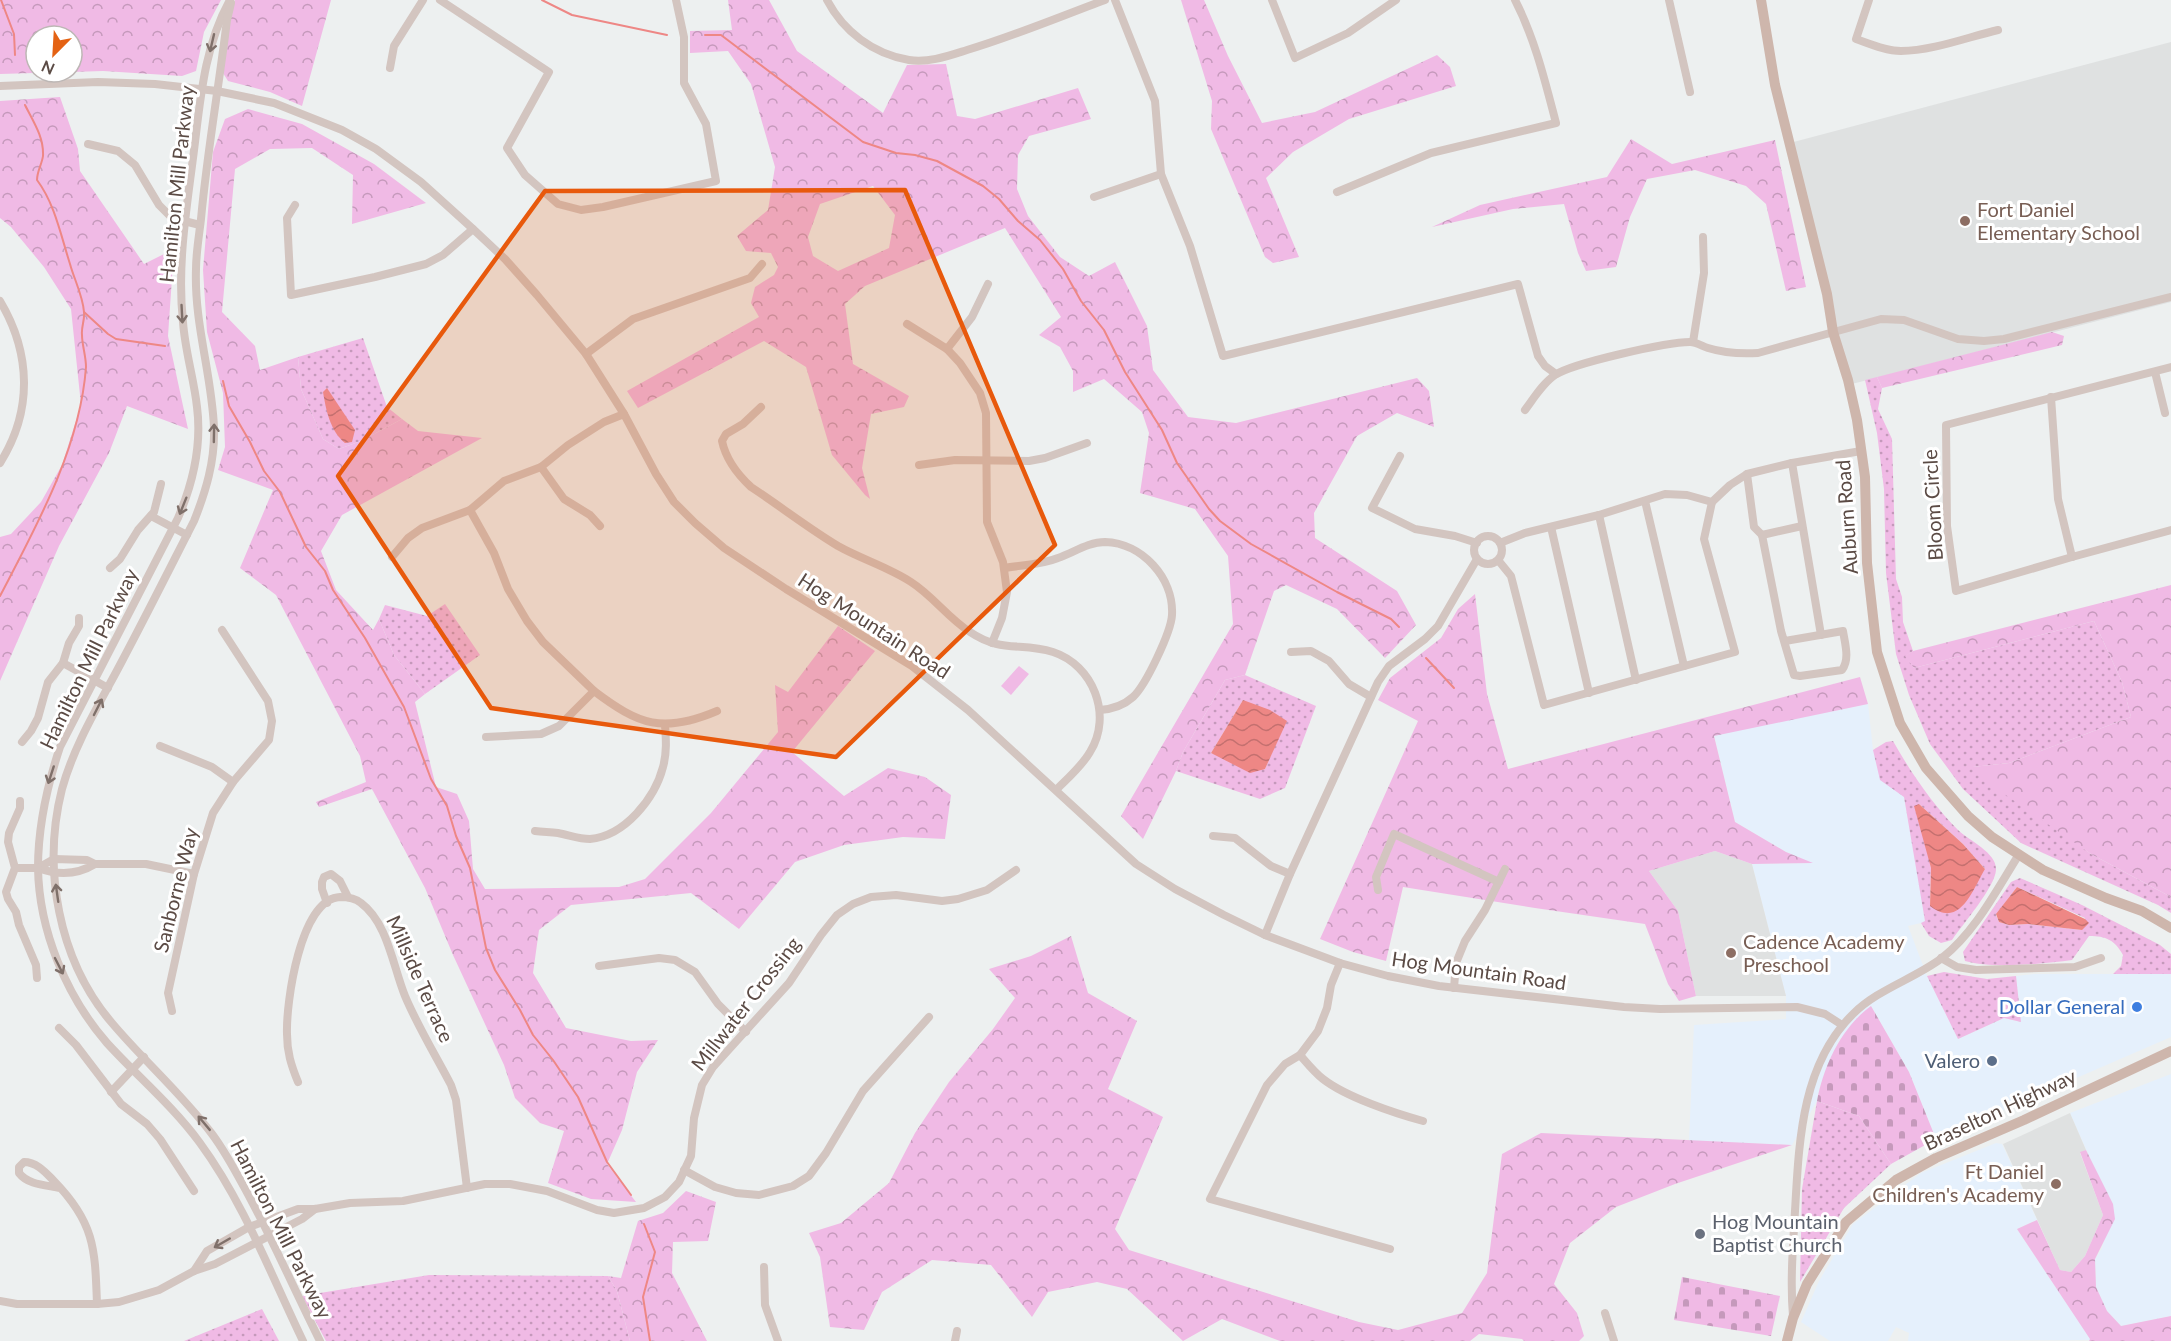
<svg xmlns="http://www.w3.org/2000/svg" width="2171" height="1341" viewBox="0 0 2171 1341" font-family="Lato,sans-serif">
<defs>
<pattern id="grass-dots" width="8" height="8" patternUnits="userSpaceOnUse" patternTransform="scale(1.5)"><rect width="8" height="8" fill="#f0bae5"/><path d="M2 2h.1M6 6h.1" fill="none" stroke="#c599bb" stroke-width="1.8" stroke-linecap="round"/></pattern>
<pattern id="forest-crowns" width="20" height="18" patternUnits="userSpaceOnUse" patternTransform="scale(1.5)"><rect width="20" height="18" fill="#f0bae5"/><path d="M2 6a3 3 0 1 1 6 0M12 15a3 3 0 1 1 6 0" fill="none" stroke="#c599bb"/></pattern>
<pattern id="cemetery-stones" width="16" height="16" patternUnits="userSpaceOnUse" patternTransform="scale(1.5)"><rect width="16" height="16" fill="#f0bae5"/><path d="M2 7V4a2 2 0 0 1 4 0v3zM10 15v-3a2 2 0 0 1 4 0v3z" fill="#c599bb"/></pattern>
<pattern id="water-waves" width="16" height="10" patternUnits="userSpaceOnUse" patternTransform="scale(1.5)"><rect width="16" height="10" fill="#ee8785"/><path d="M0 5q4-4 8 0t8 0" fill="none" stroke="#c4706f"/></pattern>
</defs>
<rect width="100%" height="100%" fill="#edf0f0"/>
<g fill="#e5f0fc">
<path d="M1868 704 1873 750 1904 797 1921 892 1925 922 1908 926 1927 976 1958 1039 2004 1018 2021 1022 2016 976 2035 974H2171V1037L1936 1139 1909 1072 1871 1006 1839 1040 1819 1089 1817 1101 1792 1145 1689 1141 1694 1025 1786 1019V996L1752 864 1811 863 1786 852 1735 822 1714 735Z"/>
<path d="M2171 1074V1316L2121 1326 2107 1311 2096 1287 2095 1259 2102 1248 2113 1204 2100 1181 2070 1113Z"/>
<path d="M1996 1143 2002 1144 2037 1220 2017 1229 2091 1340 1908 1341 1909 1333 1896 1327 1888 1341H1830L1801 1322 1819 1281 1853 1224 1921 1173Z"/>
</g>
<g fill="#dfe1e1">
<path d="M2171 42V302L1848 385 1786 144Z"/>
<path d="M1715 851 1752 864 1786 996H1696L1678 911 1649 871Z"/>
<path d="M2070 1113 2086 1150 2080 1153 2103 1215 2085 1256 2071 1272 2060 1270 2003 1144Z"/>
</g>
<g fill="url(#grass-dots)" fill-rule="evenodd">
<path d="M363 338 387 407 402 419 361 441 339 449 323 439 301 389 298 357Z"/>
<path d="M1877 377 1882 388 1878 409 1892 439 1896 579 1902 597 1903 622 1913 651 1906 656 1914 668 2094 621 2122 682 2131 717 2009 763 1973 767 2091 854 2171 897V913L2158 905 2021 843 1963 789 1930 744 1909 695 1896 654 1886 573 1884 489 1877 433 1865 380Z"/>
<path d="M445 604 480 655 425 694 394 655 379 619 385 605 427 616Z"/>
<path d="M1245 675 1316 706 1285 788 1260 799 1176 771 1183 752 1225 680ZM1243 700 1274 748 1265 769 1211 753Z"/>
<path d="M1893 741C1911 773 1933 805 1959 831 1970 841 1997 853 1996 870 1995 887 1963 924 1952 940L1941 943 1929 936 1921 923 1925 921 1904 797 1880 780 1873 750 1886 742ZM1919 804 1963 844 1985 869 1930 906 1931 868Z"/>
<path d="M2020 878 2082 905 2160 945 2171 954V974H2113L2121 966 2123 955C2115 940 2106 936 2089 936L2072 960C2042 964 1993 969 1965 961L1963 952 2011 882ZM2017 887 2085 918 2082 930 2028 924 2009 925 1999 922 1996 915Z"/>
<path d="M1944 972 1987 979 2016 976 2021 1022 2004 1018 1958 1039 1927 976Z"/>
<path d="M1817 1101 1859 1116 1891 1164 1844 1208 1800 1282 1802 1189Z"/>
<path d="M429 1275 608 1276 617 1291 630 1341H326L302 1296Z"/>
<path d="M262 1309 279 1341H184Z"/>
</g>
<g fill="url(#forest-crowns)" fill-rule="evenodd">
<path d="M0 0H221L204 32 196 71 182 76 103 71 72 72V36H36V72H68L0 74Z"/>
<path d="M235 0H331L302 106 270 92 228 81 223 73 230 14Z"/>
<path d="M728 0H769L797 51 883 113 907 65 946 64 957 116 975 119 1078 88 1091 119 1029 136 1018 155 1017 189 1028 216 1060 257 1089 276 1115 262 1147 326 1153 370 1188 417 1236 423 1417 378 1429 391 1434 427 1397 413 1357 436 1314 513 1315 538 1397 591 1416 625 1385 658 1337 609 1286 585 1274 591 1245 675 1225 680 1183 752 1176 771 1143 839 1121 816 1233 624 1228 556 1195 509 1140 493 1149 433 1142 412 1104 379 1073 392V371L1060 347 1039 335 1061 317 1005 228 865 286 845 304 853 364 909 396 904 407 871 414 862 468 870 499 865 495 832 455 806 367 764 341 638 408 627 391 759 317 751 303 755 287 774 275 778 267 771 253 746 251 737 236 768 210 775 167 751 84 728 51 690 53V31L732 30ZM873 186 895 215 889 248 838 271 813 256 808 237 820 204Z"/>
<path d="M1181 0H1204L1228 56 1262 123 1315 112 1437 55 1450 67 1456 86 1349 119 1293 152 1266 178 1299 257 1273 263 1265 257 1211 129 1212 101Z"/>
<path d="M60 97 78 149 80 171 144 264 174 249 168 336 188 429 127 406 109 453 59 546 0 681V537L11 534 41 502 62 465 81 405 71 309 44 267 11 227 0 218V101Z"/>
<path d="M248 109 302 124 374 164 426 203 352 224 353 175 312 148 270 149 235 169 222 312 255 346 260 370 298 357 301 389 323 439 339 449 361 441 402 419 418 431 482 438 342 515 321 551 336 590 373 630 379 619 394 655 425 694 415 702 436 787 457 794 469 821 473 869 485 889 619 887 645 879 711 813 778 732 775 685 788 692 838 626 875 651 792 752 844 796 888 768 925 777 951 795 945 839 903 837 844 845 795 862 739 929 691 893 571 905 539 930 533 973 566 1028 631 1041 658 1040 637 1072 622 1130 607 1164 636 1202 591 1199 548 1183 564 1131 540 1123 515 1098 504 1065 453 955 425 888 372 789 319 807 316 802 366 782 360 756 276 595 240 568 273 490 218 470 225 447 223 393 207 332 203 270 213 152 225 119Z"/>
<path d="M1631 139 1672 164 1775 140 1806 287 1786 291 1766 204 1746 186 1695 170 1647 179 1630 217 1616 267 1586 271 1578 253 1564 204 1513 209 1432 227 1480 205 1607 177Z"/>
<path d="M2052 332 2064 336 2062 345 1882 388 1877 377Z"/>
<path d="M2171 585V897L2091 854 2000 791 1972 767 2009 763 2131 717 2122 682 2094 621 1914 668 1905 656 1913 651Z"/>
<path d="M1475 594 1487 694 1508 769 1860 677 1868 704 1714 736 1735 822 1786 852 1813 863 1752 864 1715 851 1649 871 1678 911 1696 996 1679 1001 1668 984 1645 924 1535 908 1403 887 1386 961 1353 952 1320 939 1418 721 1378 700 1390 678 1441 638 1458 609Z"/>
<path d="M1071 936 1088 993 1137 1021 1108 1089 1163 1117 1115 1229 1129 1250 1359 1322 1398 1330 1462 1313 1487 1273 1502 1154 1541 1133 1792 1145 1675 1184 1616 1207 1570 1243 1554 1284 1577 1313 1584 1336 1579 1341H1524L1522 1339 1479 1334 1470 1341H1280L1222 1319 1183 1341 1127 1289 1097 1282 1048 1292 1032 1317 991 1265 932 1260 882 1292 864 1330 830 1327 820 1257 809 1233 841 1223 889 1183 915 1133 949 1082 993 1029 1015 998 989 969 1031 956Z"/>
<path d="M2086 1150 2113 1204 2115 1219 2095 1259 2096 1287 2107 1311 2121 1326 2171 1316V1341H2089L2090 1339 2017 1229 2037 1220 2060 1270 2071 1272 2085 1256 2103 1215 2080 1152Z"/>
<path d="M686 1191 716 1202 708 1241 673 1242 672 1273 707 1341H630L617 1291 608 1276 621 1278 638 1221 663 1213Z"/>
</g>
<g fill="url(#cemetery-stones)">
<path d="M1871 1006 1909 1072 1936 1139 1891 1164 1859 1116 1817 1101C1824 1065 1841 1028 1871 1006Z"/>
<path d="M1682 1277 1780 1296 1771 1336 1674 1320Z"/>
</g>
<path fill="#f0bae5" d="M1019 666 1029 674 1011 695 1001 686Z"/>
<g fill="url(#water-waves)">
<path d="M327 388 355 430 352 442 345 443C330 431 326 410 323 392Z"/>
<path d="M1243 700 1270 710 1287 721 1265 769 1250 773 1211 753Z"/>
<path d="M1919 804 1963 844 1985 869C1972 891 1960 929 1930 906L1931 868 1914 806Z"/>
<path d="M2017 887 2085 919 2089 923 2082 930 2028 924 2009 925 1999 922 1996 914Z"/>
</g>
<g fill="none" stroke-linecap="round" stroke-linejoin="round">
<g stroke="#ee8785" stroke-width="2">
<path d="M1 0 14 34 15 55"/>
<path d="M542 0 572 15 667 35"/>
<path d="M705 35H721L863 142 896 153 915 155 937 161 983 186 999 199 1018 221 1040 240 1063 269 1081 301 1104 330 1125 372 1162 430 1177 463 1209 509 1220 521 1251 544 1337 592 1391 619 1399 627"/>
<path d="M84 312 108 334 116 339 165 346"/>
<path d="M223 381 229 406 250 442 264 471 280 492 306 547 325 571 333 590 365 638 404 707 431 779 447 806 456 836 470 868 486 948 495 970 520 1010 533 1035 553 1060 578 1097 607 1162 631 1195"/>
<path d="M0 596C37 525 80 448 86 367 86 356 82 345 82 335 81 327 85 320 84 312 83 296 74 279 70 264 61 236 55 204 37 180 37 171 42 164 43 156 44 137 33 121 25 105"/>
<path d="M1426 658 1454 688"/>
<path d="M644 1224 655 1252 643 1297 650 1341"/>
</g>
<g stroke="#d3c5c0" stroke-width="8">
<path d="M230 0C203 48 200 105 193 158 186 213 177 267 183 322 185 351 194 379 197 407 202 446 193 483 178 518L60 747C47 786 38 827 38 868 39 930 66 996 107 1043 137 1076 173 1106 200 1143 244 1203 271 1275 303 1341"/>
<path d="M440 0 549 72 507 148 525 175 558 204 581 210 603 207 716 181 706 124 684 83V37L676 0"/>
<path d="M827 0C843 31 873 54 909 60 929 63 948 56 967 50 1014 36 1059 17 1105 0"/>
<path d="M1115 0 1155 101 1161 174 1190 246 1223 356 1518 284 1538 356 1545 366 1556 374"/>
<path d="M1272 0 1295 58 1348 33 1396 0"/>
<path d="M1669 0 1690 92"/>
<path d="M1869 0 1856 39C1870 44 1886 51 1901 51 1932 51 1968 37 1998 30"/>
<path d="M231 3 227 20C219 86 207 153 201 219 199 236 196 253 196 269 194 324 212 375 214 428 215 461 206 491 194 521 170 568 146 616 121 663 100 703 74 745 62 789 42 868 58 960 112 1023 144 1061 182 1094 212 1134 227 1154 238 1176 250 1198 275 1245 296 1293 320 1341"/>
<path d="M390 68 394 46 423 0"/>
<path d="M0 86 98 82 155 84 217 91 274 103 342 130 376 149 421 182 473 229 505 259 537 295 586 354 624 414 656 474 674 502 695 523 724 548 786 589 912 666 968 710 1136 864 1175 889 1224 915 1265 935 1340 963 1388 976 1439 986 1624 1007 1660 1009 1797 1007 1825 1014 1842 1025"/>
<path d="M88 144 118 151 135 165 159 205 172 218 200 225"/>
<path d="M1337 192 1431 153 1556 123C1545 81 1535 39 1515 0"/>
<path d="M1094 197 1161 174"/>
<path d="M295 205 287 218 291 295 375 277 426 264 443 255 473 229"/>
<path d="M0 301C31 353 33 411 0 463"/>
<path d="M907 324 947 349 960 363 980 393 986 413 987 522 1003 562 1007 592 1002 618 992 643"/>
<path d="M1693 342 1704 273 1703 237"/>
<path d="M947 349 972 317 988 284"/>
<path d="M586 354 633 319 750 278 762 264"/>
<path d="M2171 367 1946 425 1947 526 1956 591 2072 557 2171 530"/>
<path d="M2155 372 2165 413"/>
<path d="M2051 397 2058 499 2072 557"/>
<path d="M761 407 743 424 726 434 722 441C726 460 737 474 751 487 780 506 808 528 838 546 861 559 888 567 911 582 933 596 948 618 970 632 1001 653 1021 642 1053 652 1093 665 1113 715 1090 752 1082 766 1068 778 1057 789"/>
<path d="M1525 410C1534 398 1543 383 1555 375 1573 363 1667 342 1690 342 1696 342 1702 346 1708 348 1724 353 1740 354 1758 353L1881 319 1904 320 1958 339 1984 341 2004 339 2171 297"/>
<path d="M1400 456 1372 508 1415 529 1455 536 1477 543"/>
<path d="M1792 463 1821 635"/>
<path d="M919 465 955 460 1029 461 1045 458 1087 443"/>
<path d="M541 467 564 499 590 515 600 526"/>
<path d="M1747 474 1754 527 1762 535 1781 631 1794 675 1800 676 1842 670C1850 659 1845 644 1843 631L1785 641"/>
<path d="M1645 501 1684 666"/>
<path d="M470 510 494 553 508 589 527 621 543 642 594 691 559 726 541 734 486 737"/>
<path d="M1599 515 1636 680"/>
<path d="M151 516 187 535"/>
<path d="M1551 527 1589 693"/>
<path d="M1762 535 1802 526"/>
<circle cx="1488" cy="550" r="14"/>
<path d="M1500 543 1525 533 1599 515 1665 494 1687 495 1712 502 1730 485 1747 474 1792 463 1861 451"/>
<path d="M392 557 408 538 422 528 470 510 504 481 541 467 568 445 604 422 624 414"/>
<path d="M1498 560 1511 576 1544 705 1735 652 1704 539 1712 502"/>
<path d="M110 568 120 559 138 530 154 512 161 484"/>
<path d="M1004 568C1022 565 1041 565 1058 558 1073 553 1088 542 1105 542 1142 543 1174 578 1172 615 1171 632 1146 685 1133 697 1123 706 1113 709 1100 710"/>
<path d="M1291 652 1311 651 1329 661 1349 684 1371 697"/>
<path d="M63 663 108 688"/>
<path d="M594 691C639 725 663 734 717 711"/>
<path d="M22 742 31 731 38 718 48 682 63 663 69 643 79 626V618"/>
<path d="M160 746 212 767 233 782"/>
<path d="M20 801V808L9 833 8 842 15 868 6 892 8 899 16 912 19 925 36 965 37 978"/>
<path d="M535 831C543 832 550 832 558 833 569 835 579 839 590 839 625 836 655 798 663 767 667 753 666 739 665 725"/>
<path d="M1213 836 1235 838 1271 866 1290 874"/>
<path d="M54 859 87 860 95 864C77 875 57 875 38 868Z"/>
<path d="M95 864H146L194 874"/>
<path d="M15 868H38"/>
<path d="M1378 890 1376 877 1394 834 1499 882"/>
<path d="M327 903 322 889V882L324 877 331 874 340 881 348 897"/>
<path d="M1265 935 1290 874 1378 682 1389 666 1425 639 1438 626 1477 559"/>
<path d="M1941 958 1957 967 1976 970 2075 967 2101 958"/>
<path d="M1340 963 1331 985 1327 1008 1318 1031 1300 1055 1285 1064 1267 1085 1210 1199 1390 1249"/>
<path d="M599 966 659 958 675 960 695 972 718 1004 746 1032"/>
<path d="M1454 988 1456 963 1465 941 1485 910 1505 869"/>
<path d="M172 1011 168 993 194 874 213 813 233 782 269 740 272 721 268 701 222 630"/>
<path d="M59 1028 76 1045 121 1104 147 1124 160 1139 194 1191"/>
<path d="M1300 1055C1307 1063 1314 1072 1323 1079 1346 1097 1394 1113 1423 1121"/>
<path d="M298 1082C291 1065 287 1052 287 1034 286 1003 300 899 340 897 348 897 355 898 361 903 388 923 393 967 405 996 418 1027 436 1056 451 1085L456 1100 467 1188"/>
<path d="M111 1092 144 1057"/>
<path d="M684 1170 715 1187 736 1193 759 1195 793 1186 809 1176 826 1153 863 1091 929 1017"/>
<path d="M60 1188C46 1185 28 1185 19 1173V1167L24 1162C37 1162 46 1173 54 1181 95 1223 95 1249 97 1304"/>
<path d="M764 1267 765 1305 778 1341"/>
<path d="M194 1271 207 1251 249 1227 298 1209H315L350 1203 403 1201 485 1184H510L547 1191 597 1210 614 1213 644 1208 665 1197 679 1182 691 1156 694 1118 702 1085 713 1067 789 983 821 935 837 915 853 904 871 897 896 895 942 901 958 899 987 890 1016 870"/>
<path d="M0 1301 17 1304H97L119 1302 159 1290 194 1271 215 1264 302 1219 315 1209"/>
<path d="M1605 1313 1614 1341"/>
<path d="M1793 1316C1790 1281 1793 1246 1795 1211 1799 1143 1801 1065 1853 1014 1878 989 1914 979 1942 958 1975 932 1996 891 2018 856"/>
<path d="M955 1341 957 1331"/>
</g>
<g stroke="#ceb6ac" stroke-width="10">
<path d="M1761 0 1775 85 1827 294 1833 332 1848 380 1857 420 1865 477 1867 563 1877 652 1900 723 1926 768 1968 816 1992 837 2043 870 2106 898 2142 911 2171 928"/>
<path d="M1787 1341 1793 1318 1807 1284 1846 1222 1896 1180 1936 1158 2024 1120 2171 1051"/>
</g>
</g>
<defs><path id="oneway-shaft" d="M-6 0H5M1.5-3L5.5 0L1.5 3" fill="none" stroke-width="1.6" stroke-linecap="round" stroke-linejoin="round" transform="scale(1.5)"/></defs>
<g stroke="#7f706a">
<use href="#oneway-shaft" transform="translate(212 43) rotate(103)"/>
<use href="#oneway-shaft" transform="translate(182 314) rotate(87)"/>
<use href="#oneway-shaft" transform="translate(214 433) rotate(-89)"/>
<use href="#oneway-shaft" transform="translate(183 506) rotate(112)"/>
<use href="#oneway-shaft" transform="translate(98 707) rotate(-63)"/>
<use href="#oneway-shaft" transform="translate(51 775) rotate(108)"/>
<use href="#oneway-shaft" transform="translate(57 893) rotate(-98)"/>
<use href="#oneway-shaft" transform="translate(59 966) rotate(63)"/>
<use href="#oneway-shaft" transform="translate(204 1123) rotate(-130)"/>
<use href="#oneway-shaft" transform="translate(222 1243) rotate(150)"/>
</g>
<path fill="#e8590c" fill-opacity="0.2" stroke="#e8590c" stroke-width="4.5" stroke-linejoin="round" d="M905 190 1055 545 836 757 491 708 338 476 545 191Z"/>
<g fill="#8d6e63" stroke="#fff" stroke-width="2">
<circle cx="1965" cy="221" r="6"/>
<circle cx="1731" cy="953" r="6"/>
<circle cx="2056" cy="1184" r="6"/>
</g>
<circle fill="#3f7fe0" stroke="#fff" stroke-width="2" cx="2137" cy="1007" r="6"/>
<circle fill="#5c6f8a" stroke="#fff" stroke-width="2" cx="1992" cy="1061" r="6"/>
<circle fill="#6b7280" stroke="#fff" stroke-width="2" cx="1700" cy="1234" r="6"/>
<g text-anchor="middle" stroke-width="6" stroke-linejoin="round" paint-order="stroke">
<g font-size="20" fill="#5b4b45" stroke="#fff">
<text transform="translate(177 184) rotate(-84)" y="7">Hamilton Mill Parkway</text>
<text transform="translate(1933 505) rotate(-93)" y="7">Bloom Circle</text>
<text transform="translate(1847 517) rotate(-94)" y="7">Auburn Road</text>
<text transform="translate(874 626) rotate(33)" y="7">Hog Mountain Road</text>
<text transform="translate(89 659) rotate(-64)" y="7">Hamilton Mill Parkway</text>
<text transform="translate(176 890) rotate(-76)" y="7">Sanborne Way</text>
<text transform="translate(1479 971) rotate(8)" y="7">Hog Mountain Road</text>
<text transform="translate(420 979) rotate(66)" y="7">Millside Terrace</text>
<text transform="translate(746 1004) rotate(-52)" y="7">Millwater Crossing</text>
<text transform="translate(2000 1110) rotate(-25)" y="7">Braselton Highway</text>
<text transform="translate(281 1229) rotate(63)" y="7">Hamilton Mill Parkway</text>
</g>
<g font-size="20" fill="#785e54" stroke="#fff" text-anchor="start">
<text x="1977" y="217">Fort Daniel<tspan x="1977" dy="23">Elementary School</tspan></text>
<text x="1743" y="949">Cadence Academy<tspan x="1743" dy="23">Preschool</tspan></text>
<text x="2044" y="1179" text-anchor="end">Ft Daniel<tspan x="2044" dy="23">Children's Academy</tspan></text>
</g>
<g font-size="20" fill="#366cbe" stroke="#fff" text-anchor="end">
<text x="2125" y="1014">Dollar General</text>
</g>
<g font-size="20" fill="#4e5e75" stroke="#fff" text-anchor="end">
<text x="1980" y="1068">Valero</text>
</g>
<g font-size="20" fill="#5b616d" stroke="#fff" text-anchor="start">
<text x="1712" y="1229">Hog Mountain<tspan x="1712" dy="23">Baptist Church</tspan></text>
</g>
</g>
<g transform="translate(54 54) rotate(204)"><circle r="28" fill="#ffffff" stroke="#bdb7b5" stroke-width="1.5"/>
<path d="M0-4.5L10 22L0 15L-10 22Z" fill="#e46213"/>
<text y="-9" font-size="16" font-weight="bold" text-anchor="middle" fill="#5b4b45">N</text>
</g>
</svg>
